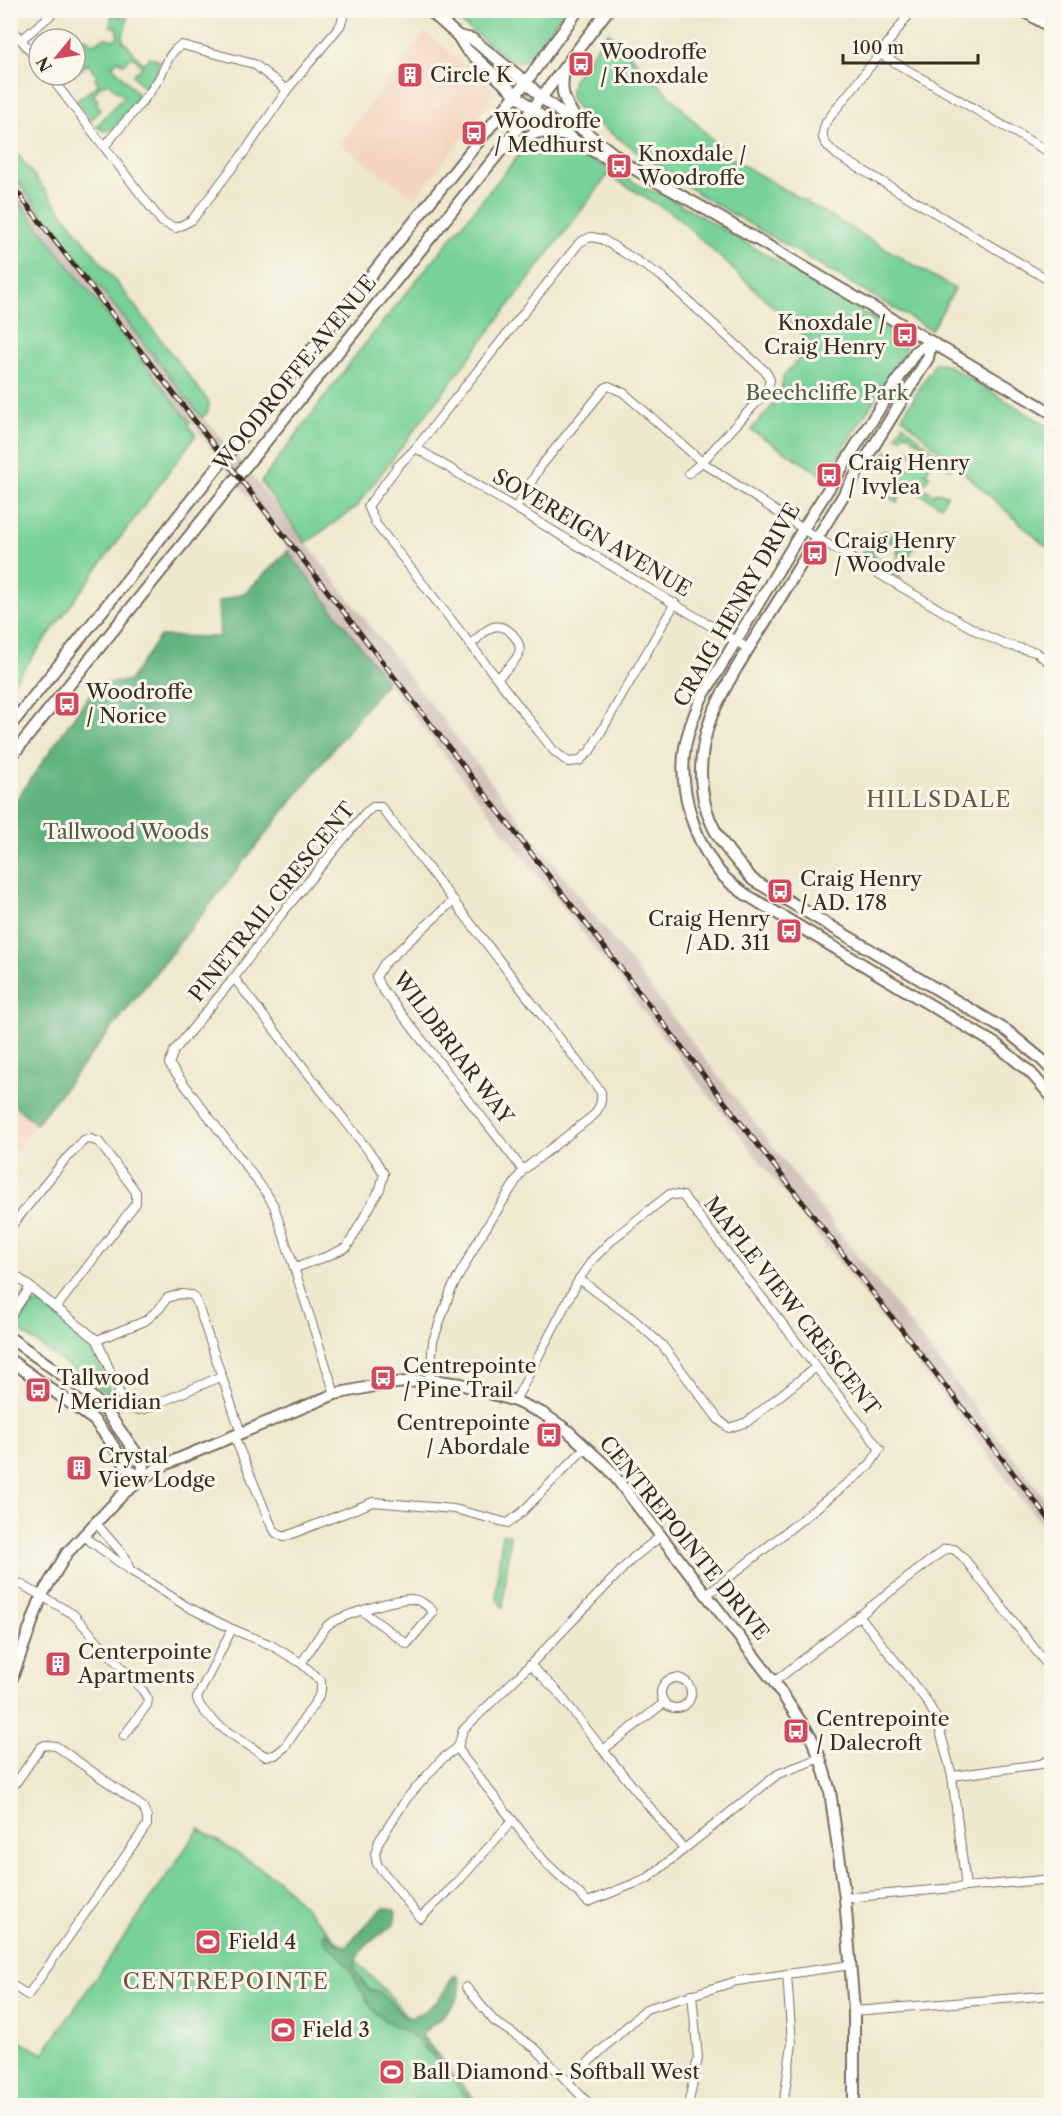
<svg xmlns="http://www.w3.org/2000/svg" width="1062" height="2116" viewBox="0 0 1062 2116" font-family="'Libre Caslon Text',serif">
<rect width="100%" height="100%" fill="#fbf7ec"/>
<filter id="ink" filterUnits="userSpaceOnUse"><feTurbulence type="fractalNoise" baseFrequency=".0167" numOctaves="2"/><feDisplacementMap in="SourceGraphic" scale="12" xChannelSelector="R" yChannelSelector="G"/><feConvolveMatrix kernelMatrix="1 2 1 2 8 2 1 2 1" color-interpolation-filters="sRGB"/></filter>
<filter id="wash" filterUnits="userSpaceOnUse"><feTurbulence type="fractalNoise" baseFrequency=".008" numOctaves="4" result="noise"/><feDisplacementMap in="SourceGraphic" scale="24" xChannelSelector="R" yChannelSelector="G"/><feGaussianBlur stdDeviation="1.35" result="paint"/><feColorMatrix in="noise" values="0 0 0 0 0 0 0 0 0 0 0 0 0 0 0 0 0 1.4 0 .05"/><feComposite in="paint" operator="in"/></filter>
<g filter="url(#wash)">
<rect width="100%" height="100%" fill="#eee8ce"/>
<g fill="#f3d4be">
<path d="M425 32 498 92 415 198 340 144Z"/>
<path d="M11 1102 36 1124 11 1157Z"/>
</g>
<path fill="#cfc0ba" d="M10 173 203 420 209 423 306 543 1051 1506V1536L387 681 196 428 11 189Z"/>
<g fill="#77d198" stroke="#597e5b" stroke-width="1.5">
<path d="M446 11H564L528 59 519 62 508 59Z"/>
<path d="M112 15 128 18 122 39 143 64 150 57 160 61 154 77 144 89 133 75 142 67 133 56 123 64 119 60 112 65 139 96 114 128 105 131 96 127 124 96 107 83 100 86 93 96 98 100 96 103 101 109 91 120 76 101 99 84 95 79 97 75 88 64 75 74V68L86 62 77 44 82 42 85 38 94 44C104 41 98 34 113 40L118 37 117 27 110 26Z"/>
<path d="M608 32 729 157 955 289 931 330 702 196 579 111 570 98 572 81Z"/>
<path d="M548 141 562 143 648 190 663 194 905 337V352L825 477 751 430C766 412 782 401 783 376L813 344 675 215 608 175 356 507 306 543 261 482 356 355 523 150 536 143Z"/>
<path d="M11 146 209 402 208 411 202 418 11 173Z"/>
<path d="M11 191 190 422 188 425 196 435 11 686Z"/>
<path d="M935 363 946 364 1051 428V551L902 417Z"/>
<path d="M903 424 952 467 950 469 933 461 926 473 930 476 926 482 920 479 917 484 934 495 936 492 947 495 941 506 906 486 897 502 885 495 893 482 897 484 904 472 887 461 884 465 879 464 887 450 893 456 892 459 908 469 916 458 909 452 912 446 917 450 921 444 905 432 902 437 896 436Z"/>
<path d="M884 531 913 548 906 562 899 558 897 552 899 547 882 537 880 540 873 542 869 540Z"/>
<path d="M869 542 872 544 874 551 872 555 889 565 892 561 899 559 905 563 899 573 901 580 860 556Z"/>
<path d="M39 1303 86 1338 91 1344 113 1398 19 1330 18 1322 31 1305Z"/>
<path d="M502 1534H510L503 1608 496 1597Z"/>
<path d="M199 1829 277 1879 391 1997 478 2105H11L10 2036 43 2054Z"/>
</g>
<g fill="#61b380" stroke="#4e6e4f" stroke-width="1.5">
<path d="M288 551 387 681 36 1124 11 1102V807L97 684 129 681 160 636 220 637 218 602 246 592Z"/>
<path d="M385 1907 393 1909 396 1912 394 1924C376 1941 360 1940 354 1968L368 1989 380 1992 405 2017C430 2015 443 1996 453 1976H458C469 2000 439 2018 423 2033L422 2038 479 2105H468C459 2083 425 2046 406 2032 397 2025 386 2023 378 2015 363 2000 357 1978 344 1961 337 1952 326 1946 323 1936L325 1932 338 1944 346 1946 381 1909Z"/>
</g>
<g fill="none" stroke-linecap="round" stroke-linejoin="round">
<path stroke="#58a8d2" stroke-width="3" d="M225 2094 241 2106"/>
</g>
</g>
<g filter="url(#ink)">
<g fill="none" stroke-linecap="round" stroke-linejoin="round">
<g stroke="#7a6c5c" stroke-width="10">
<g id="street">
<path d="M912 10 880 54 826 122C819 140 824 143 837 155L1052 282"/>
<path d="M10 26 39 62"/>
<path d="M22 39 57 10"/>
<path d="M880 54 1052 154"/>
<path d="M49 75 162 222 176 228 192 220 246 150 287 90 340 26 346 10"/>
<path d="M104 147C121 125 144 103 158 80 166 68 168 51 182 45L254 64 287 90"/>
<path d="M416 448 749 649"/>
<path d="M516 507 541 466 605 388 609 386 624 393 702 462 689 473"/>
<path d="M675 603 590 751 579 761 568 762 554 751 376 524 368 506 398 466 416 448 580 242 591 237 602 239 661 276 766 372 770 380 767 391 702 462 812 535 980 633 1007 645 1036 652 1052 665"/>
<path d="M471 645C477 639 484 630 493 627 505 623 523 640 519 653 516 662 504 671 498 678"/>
<path d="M454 900 384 964 376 977 380 986 523 1170"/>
<path d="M234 978 374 1158 384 1174 380 1189 347 1247 328 1256 295 1268"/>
<path d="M10 1228 63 1162 84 1140 90 1139 99 1142 136 1192V1203L56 1308"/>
<path d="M10 1271 97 1340 123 1401C128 1409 135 1411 145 1409L222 1376"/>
<path d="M579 1279 632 1318 662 1345 719 1420 729 1428 747 1422 816 1367"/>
<path d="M10 1317 30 1287"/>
<path d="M97 1340 145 1321 160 1308 167 1298 180 1294 192 1295 196 1300 241 1433"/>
<path d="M335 1394 274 1206 267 1194 169 1064 174 1051 234 978 280 916 365 813 373 807H381L601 1092C602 1102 600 1107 594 1115L523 1170 479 1239 451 1290 433 1341 430 1380"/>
<path d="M515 1401 579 1279 593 1259 614 1238 670 1194 683 1196 880 1449 869 1466 708 1594"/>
<path d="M234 1436 271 1525 276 1533 284 1537 373 1502 454 1509 508 1523 521 1513 586 1447"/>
<path d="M83 1536 130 1570 126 1558 95 1522"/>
<path d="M661 1536 633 1558 530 1665 463 1730 458 1747 464 1758 545 1862 588 1902 648 1878 778 1774 820 1758"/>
<path d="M130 1570 186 1606 232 1629 271 1645 301 1663 321 1681V1690L318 1698 285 1747 275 1755 265 1756C246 1743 202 1720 197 1698L232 1629"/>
<path d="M10 1578 73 1614 143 1691 148 1699 147 1705 124 1736"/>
<path d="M859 1615 926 1700 937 1719 952 1776 966 1887"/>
<path d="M301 1663C310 1652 318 1635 328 1625 339 1616 397 1598 412 1599 421 1600 426 1605 432 1610L433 1613 407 1644 362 1611"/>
<path d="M530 1665 557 1691 603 1750 684 1849"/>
<circle cx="676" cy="1693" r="15"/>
<path d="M774 1682 945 1549H954L963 1557 1052 1671"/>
<path d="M458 1747 442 1759 407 1798 379 1841 375 1854 377 1864 420 1918 456 1884 513 1820"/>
<path d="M603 1750 664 1703"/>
<path d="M952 1776 1041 1764 1052 1758"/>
<path d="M10 1791 41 1747 45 1745 56 1746 143 1807 147 1817V1825L28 1995 10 1984"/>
<path d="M845 1898 1052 1879"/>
<path d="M466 1987 494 2021 535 2048 591 2106"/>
<path d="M854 2011 1052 1995"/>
<path d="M568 2081 646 2009 737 1981 851 1965"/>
<path d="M688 2106 698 2058 692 1994"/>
<path d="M783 2106 792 2044 787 1974"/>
</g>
</g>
<g stroke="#7a6c5c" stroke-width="14">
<g id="secondary">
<path d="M429 10 458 36 466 49 533 110 580 144 605 157 629 166 707 210 1052 413"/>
<path d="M1022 10 1052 28"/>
<path d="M458 36 472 39 526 82 542 98 624 162"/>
<path d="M564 71C559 95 566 103 578 123"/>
<path d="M505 148 538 132 563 135"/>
<path d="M931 342 916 351 803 529 701 699C694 715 688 730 685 747 678 790 695 845 724 877 730 883 738 889 745 894L997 1045 1031 1073 1052 1097"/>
<path d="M931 342 928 358C881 435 833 512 785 590 761 630 731 672 712 715 705 733 701 754 701 773 702 822 722 845 753 880L1007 1031 1041 1059 1052 1070"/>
<path d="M10 726 526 82 578 10"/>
<path d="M10 758 502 149 608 10"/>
<path d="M10 1338 85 1391 104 1408 142 1461 144 1479"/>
<path d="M10 1360 94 1420 108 1438 129 1470 144 1479"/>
<path d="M10 1683 42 1595 67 1553 124 1493 159 1467 335 1394 384 1384 430 1380 461 1384 515 1401 542 1413 567 1430 609 1469 774 1682 811 1737 820 1758 830 1791 845 1898 854 2011V2106"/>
</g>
</g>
<use href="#street" stroke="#fff" stroke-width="8"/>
<use href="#secondary" stroke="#fff" stroke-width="10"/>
<g stroke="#3b2a1e" stroke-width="5">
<path id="rail" d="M10 183 1052 1523"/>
</g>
<use href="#rail" stroke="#fbf7ec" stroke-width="3" stroke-dasharray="9" stroke-linecap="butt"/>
</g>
</g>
<defs>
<g id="bus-square" transform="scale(1.35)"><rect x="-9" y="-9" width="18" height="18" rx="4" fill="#d1495b" stroke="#fbf7ec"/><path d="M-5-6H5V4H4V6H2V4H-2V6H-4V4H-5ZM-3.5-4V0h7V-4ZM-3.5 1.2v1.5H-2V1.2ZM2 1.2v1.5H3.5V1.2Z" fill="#fff"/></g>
<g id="building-square" transform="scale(1.35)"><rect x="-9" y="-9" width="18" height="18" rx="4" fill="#d1495b" stroke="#fbf7ec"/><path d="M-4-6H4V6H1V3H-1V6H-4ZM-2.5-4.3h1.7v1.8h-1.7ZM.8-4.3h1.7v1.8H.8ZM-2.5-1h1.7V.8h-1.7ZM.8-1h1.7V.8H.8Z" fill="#fff"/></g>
<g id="stadium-square" transform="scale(1.35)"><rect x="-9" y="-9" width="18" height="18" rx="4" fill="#d1495b" stroke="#fbf7ec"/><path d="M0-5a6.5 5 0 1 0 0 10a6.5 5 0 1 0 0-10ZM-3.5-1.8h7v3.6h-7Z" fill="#fff"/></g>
</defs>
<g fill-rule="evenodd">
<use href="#bus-square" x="581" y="64"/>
<use href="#building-square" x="410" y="75"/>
<use href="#bus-square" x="474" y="133"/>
<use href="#bus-square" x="619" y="166"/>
<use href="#bus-square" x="905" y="335"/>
<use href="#bus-square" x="829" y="475"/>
<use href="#bus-square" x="815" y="553"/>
<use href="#bus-square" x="67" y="704"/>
<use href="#bus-square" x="780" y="891"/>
<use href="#bus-square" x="789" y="931"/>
<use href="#bus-square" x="383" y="1378"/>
<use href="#bus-square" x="38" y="1390"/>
<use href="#bus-square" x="549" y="1435"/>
<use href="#building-square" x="79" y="1468"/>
<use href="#building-square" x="58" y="1664"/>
<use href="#bus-square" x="796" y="1731"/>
<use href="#stadium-square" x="208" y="1942"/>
<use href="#stadium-square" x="283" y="2030"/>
<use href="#stadium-square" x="392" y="2072"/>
</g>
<g text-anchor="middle" stroke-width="6" stroke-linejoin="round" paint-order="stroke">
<g font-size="21" fill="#3b2a1e" stroke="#fbf7ec" text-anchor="start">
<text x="600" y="59">Woodroffe<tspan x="600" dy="24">/ Knoxdale</tspan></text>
<text x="430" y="82">Circle K</text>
<text x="494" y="128">Woodroffe<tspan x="494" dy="24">/ Medhurst</tspan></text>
<text x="638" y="161">Knoxdale /<tspan x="638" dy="24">Woodroffe</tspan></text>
<text x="886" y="330" text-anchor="end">Knoxdale /<tspan x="886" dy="24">Craig Henry</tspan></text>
<text x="848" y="470">Craig Henry<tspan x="848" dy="24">/ Ivylea</tspan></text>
<text x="834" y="548">Craig Henry<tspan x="834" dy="24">/ Woodvale</tspan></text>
<text x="86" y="699">Woodroffe<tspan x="86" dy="24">/ Norice</tspan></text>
<text x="800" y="886">Craig Henry<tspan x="800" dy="24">/ AD. 178</tspan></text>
<text x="770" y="926" text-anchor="end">Craig Henry<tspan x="770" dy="24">/ AD. 311</tspan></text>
<text x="403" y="1373">Centrepointe<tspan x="403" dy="24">/ Pine Trail</tspan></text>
<text x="57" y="1385">Tallwood<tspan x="57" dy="24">/ Meridian</tspan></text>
<text x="530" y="1430" text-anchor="end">Centrepointe<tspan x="530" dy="24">/ Abordale</tspan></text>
<text x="98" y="1463">Crystal<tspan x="98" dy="24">View Lodge</tspan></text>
<text x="78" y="1659">Centerpointe<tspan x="78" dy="24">Apartments</tspan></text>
<text x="816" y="1726">Centrepointe<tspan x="816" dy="24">/ Dalecroft</tspan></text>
<text x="228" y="1949">Field 4</text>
<text x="302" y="2037">Field 3</text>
<text x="412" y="2079">Ball Diamond - Softball West</text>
</g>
<g font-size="21" fill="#3b2a1e" stroke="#fbf7ec">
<text transform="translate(295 373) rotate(-51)" y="7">WOODROFFE AVENUE</text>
<text transform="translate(592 533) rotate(31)" y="7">SOVEREIGN AVENUE</text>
<text transform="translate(737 605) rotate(-60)" y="7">CRAIG HENRY DRIVE</text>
<text transform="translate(272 902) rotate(-51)" y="7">PINETRAIL CRESCENT</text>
<text transform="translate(453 1048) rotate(53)" y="7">WILDBRIAR WAY</text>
<text transform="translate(792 1306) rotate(52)" y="7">MAPLE VIEW CRESCENT</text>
<text transform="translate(684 1538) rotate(51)" y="7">CENTREPOINTE DRIVE</text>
</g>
<g font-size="21" fill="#4d5c43" stroke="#fbf7ec">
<text x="827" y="400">Beechcliffe Park</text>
<text x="126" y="839">Tallwood Woods</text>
</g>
<g font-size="22" letter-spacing="1.5" fill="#70543f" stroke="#fbf7ec">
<text x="939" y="807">HILLSDALE</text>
<text x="226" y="1989">CENTREPOINTE</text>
</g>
</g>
<rect width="1062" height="2116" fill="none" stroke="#fbf7ec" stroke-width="36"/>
<g transform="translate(57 57) rotate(240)"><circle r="28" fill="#fbf7ec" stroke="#aea59a" stroke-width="1.5"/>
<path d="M0-4.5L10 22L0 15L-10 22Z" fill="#d1495b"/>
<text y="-9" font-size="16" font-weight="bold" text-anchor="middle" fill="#3b2a1e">N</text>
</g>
<path d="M843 54v9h135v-9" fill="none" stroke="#3b2a1e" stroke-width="3"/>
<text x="852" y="54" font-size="18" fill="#3b2a1e" stroke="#fbf7ec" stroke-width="4.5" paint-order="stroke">100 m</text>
</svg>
